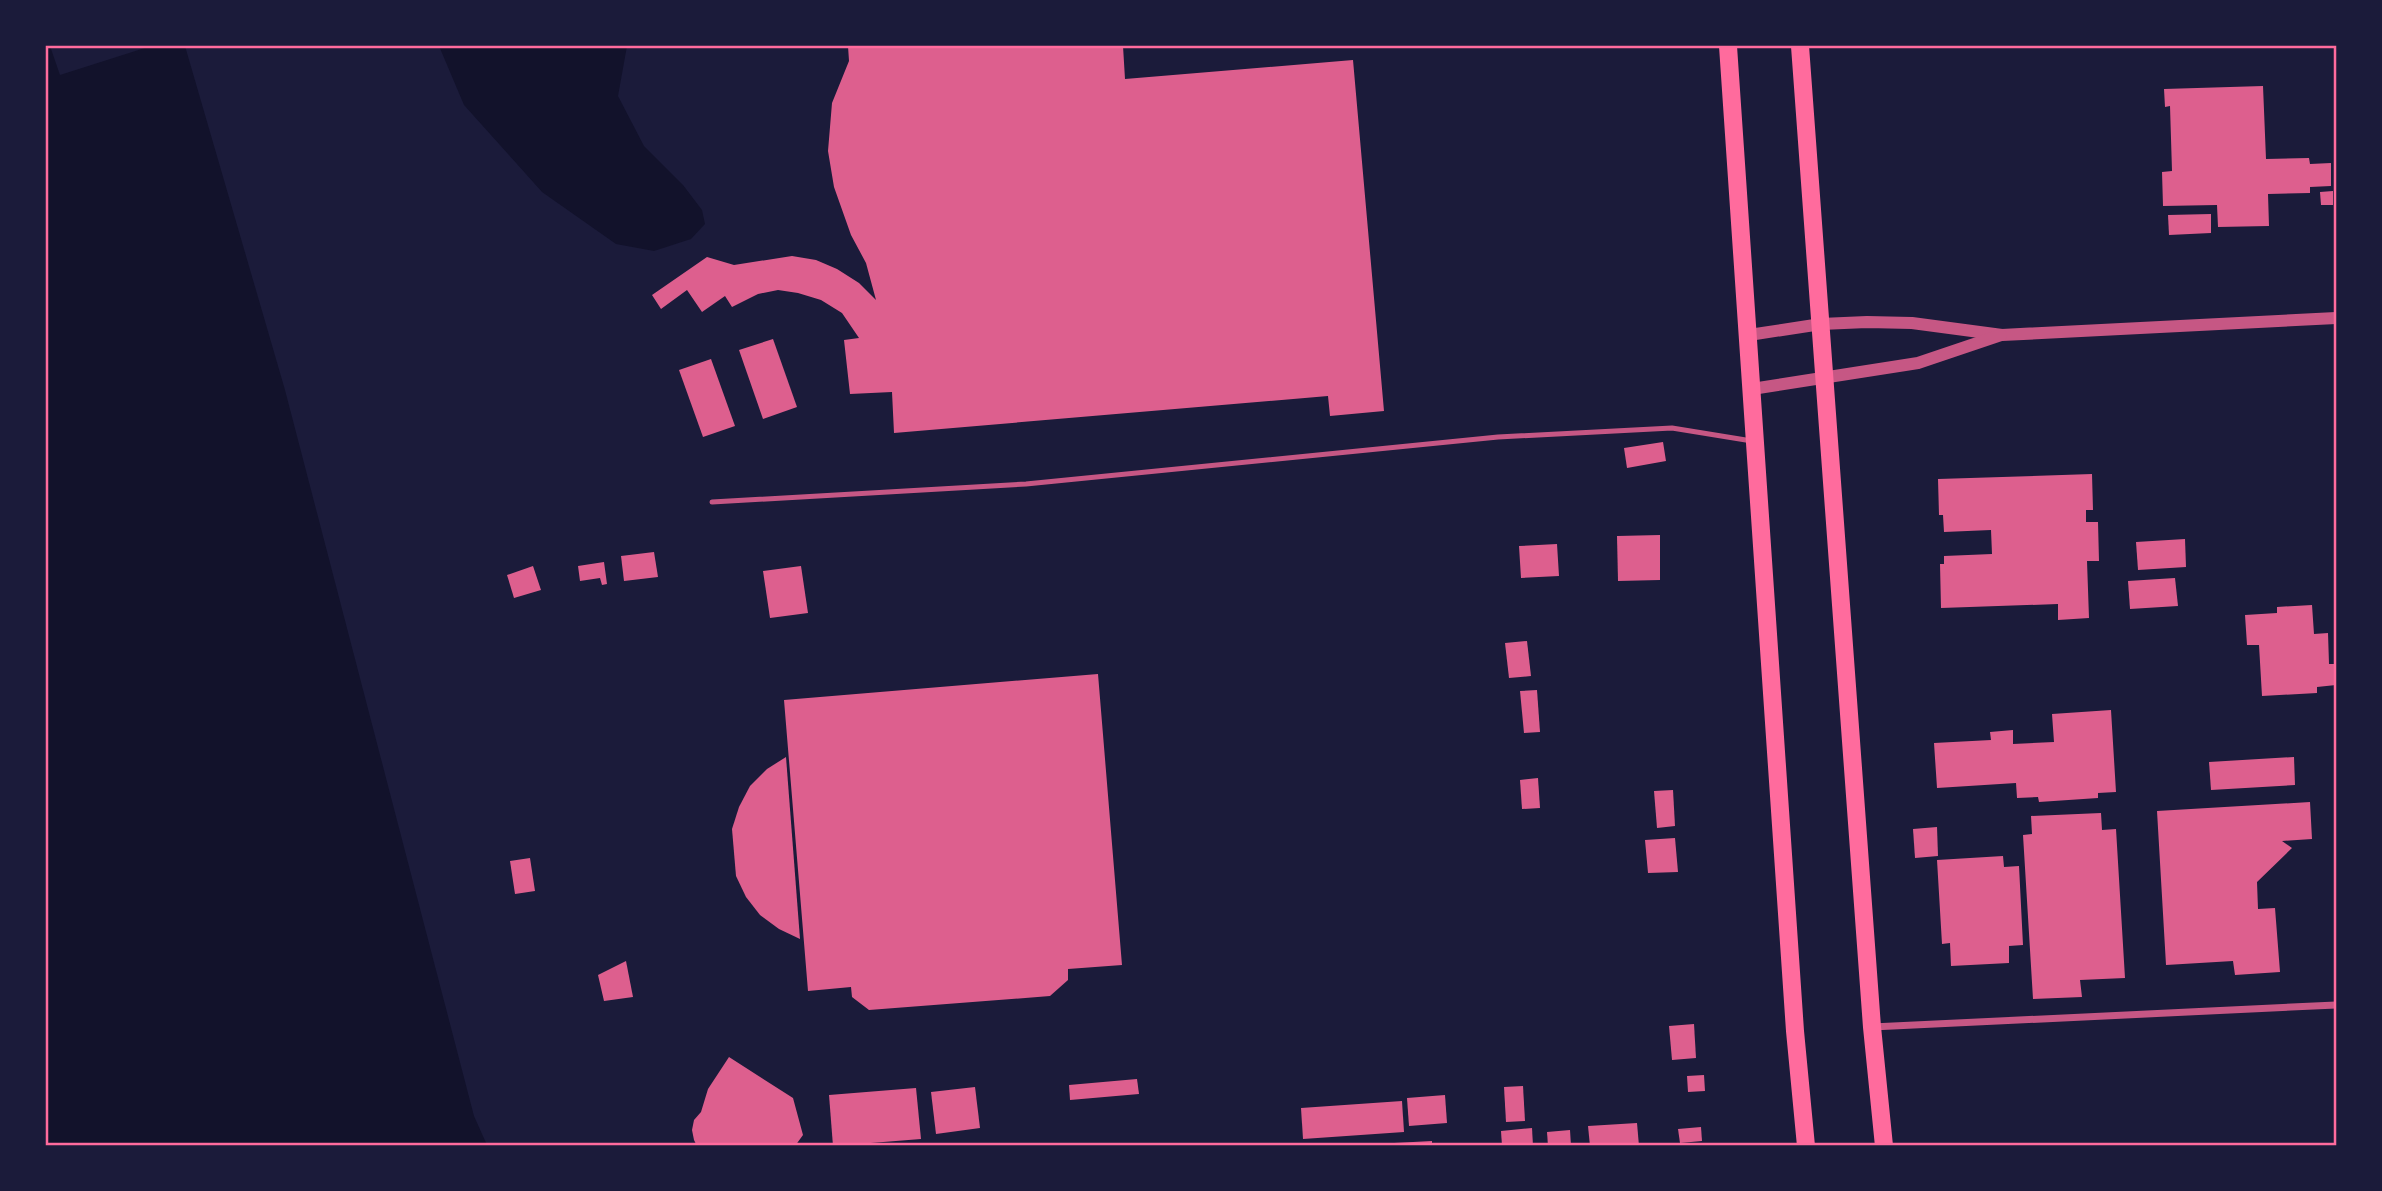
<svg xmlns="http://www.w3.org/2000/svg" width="2382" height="1191" viewBox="0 0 2382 1191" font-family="'Sofia Sans Condensed',sans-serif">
<rect width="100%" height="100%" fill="#1b1b3a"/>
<g fill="#12122b">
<path d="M46 46H185L285 390 474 1116 487 1145H46Z"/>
<path d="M439 46H627L618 96 644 146 683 185 702 210 705 224 691 239 654 251 616 244 542 192 464 105Z"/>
</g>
<path fill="#1b1b3a" d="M50 46H151L60 75Z"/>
<g fill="#dd5f8e">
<path d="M848 46H1123L1125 79 1353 60 1384 411 1330 416 1328 396 894 433 892 392 850 394 844 340 859 338 842 313 821 300 798 293 778 290 758 294 732 307 725 296 702 312 687 290 661 309 652 295 707 257 734 265 792 256 816 260 837 269 859 283 876 300 866 263 851 235 834 187 828 151 832 103 849 61Z"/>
<path d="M2263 86 2266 159 2309 158 2310 164 2331 163V186L2310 187V193L2268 194 2269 226 2218 227 2217 205 2163 206 2162 172 2172 171 2170 106 2165 107 2164 89Z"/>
<path d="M2333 191V205H2321L2320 192Z"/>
<path d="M2211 214V233L2169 235 2168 215Z"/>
<path d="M773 339 797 407 763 419 739 350Z"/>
<path d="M711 359 735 426 703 437 679 370Z"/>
<path d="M1663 442 1666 461 1627 468 1624 448Z"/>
<path d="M2092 474 2093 510H2086V522H2098L2099 561H2087L2089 618 2058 620V604L1941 608 1940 564H1944V556L1992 554 1991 530 1944 532 1943 515H1939L1938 479Z"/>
<path d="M1660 535V580L1618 581 1617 536Z"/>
<path d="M2185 539 2186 567 2138 570 2136 542Z"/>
<path d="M1557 544 1559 576 1521 578 1519 546Z"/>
<path d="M654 552 658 577 624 581 621 556Z"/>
<path d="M604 562 607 584 602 585 600 578 580 581 578 566Z"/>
<path d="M533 566 541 590 514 598 507 575Z"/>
<path d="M801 566 808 613 770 618 763 571Z"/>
<path d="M2175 578 2178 606 2130 609 2128 581Z"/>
<path d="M2312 605 2314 634 2328 633 2329 664H2336V685L2317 687V693L2262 696 2259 645H2247L2245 615 2277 613V607Z"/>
<path d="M1527 641 1531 676 1509 678 1505 643Z"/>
<path d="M1098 674 1122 965 1068 969V980L1050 996 869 1010 852 997 851 987 808 991 784 700Z"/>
<path d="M1537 690 1540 732 1524 733 1520 691Z"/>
<path d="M2111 710 2116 792 2098 793V798L2039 802 2038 797 2017 798 2016 783 1937 788 1934 743 1991 740 1990 732 2013 730V744L2054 742 2052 714Z"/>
<path d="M786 757 800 939 779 929 760 915 746 897 736 876 732 829 739 807 750 786 767 769Z"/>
<path d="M2294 757 2295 785 2211 790 2209 762Z"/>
<path d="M1538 778 1540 808 1522 809 1520 780Z"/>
<path d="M1673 790 1675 826 1657 828 1654 791Z"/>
<path d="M2310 802 2312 839 2282 841 2292 848 2257 882 2258 909 2275 908 2280 972 2235 975 2233 961 2166 965 2157 811Z"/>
<path d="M2101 813 2102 830 2116 829 2125 978 2080 980 2082 997 2033 999 2023 835 2032 834 2031 816Z"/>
<path d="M1937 827 1938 856 1915 858 1913 829Z"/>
<path d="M1675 838 1678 872 1648 873 1645 840Z"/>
<path d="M2003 856 2004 867 2019 866 2023 945 2009 946V963L1951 966 1950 943 1942 944 1937 860Z"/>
<path d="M530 858 535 891 515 894 510 861Z"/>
<path d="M626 961 633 997 604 1001 598 975Z"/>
<path d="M1694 1024 1696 1058 1672 1060 1669 1026Z"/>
<path d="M729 1057 793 1098 803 1135 795 1146H697L694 1140 692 1130 694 1120 701 1112 708 1089Z"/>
<path d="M1704 1075 1705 1091 1688 1092 1687 1076Z"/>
<path d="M1137 1079 1139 1094 1070 1100 1069 1085Z"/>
<path d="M1523 1086 1525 1121 1506 1122 1504 1087Z"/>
<path d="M975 1087 980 1128 936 1134 931 1092Z"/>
<path d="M916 1088 921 1139 833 1146 829 1095Z"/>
<path d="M1445 1095 1447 1123 1409 1126 1407 1098Z"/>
<path d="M1402 1101 1404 1132 1303 1139 1301 1108Z"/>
<path d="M1637 1123 1639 1146H1590L1588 1126Z"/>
<path d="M1701 1127 1702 1141 1680 1143 1678 1129Z"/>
<path d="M1532 1128 1533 1146H1502L1501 1131Z"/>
<path d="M1570 1130 1571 1146H1548L1547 1132Z"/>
<path d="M1432 1141V1146H1394V1143Z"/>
</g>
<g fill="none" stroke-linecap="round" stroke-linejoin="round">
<path stroke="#c65784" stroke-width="5" d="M712 502 1026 484 1498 437 1672 428 1752 441"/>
<path stroke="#c65784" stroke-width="7" d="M1872 1027 2336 1005"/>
<g stroke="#c65784" stroke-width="12">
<path d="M1749 335 1821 324 1867 322 1912 323 2002 335 2336 318"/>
<path d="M1752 389 1918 363 2001 335"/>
</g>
<g stroke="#ff6b9d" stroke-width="18">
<path d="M1728 46 1795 1031 1806 1146"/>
<path d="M1800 46 1872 1027 1884 1146"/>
</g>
</g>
<rect width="2382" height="1191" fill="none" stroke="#1b1b3a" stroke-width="94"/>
<rect x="47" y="47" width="2288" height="1097" fill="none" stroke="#ff6b9d" stroke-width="2.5"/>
</svg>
